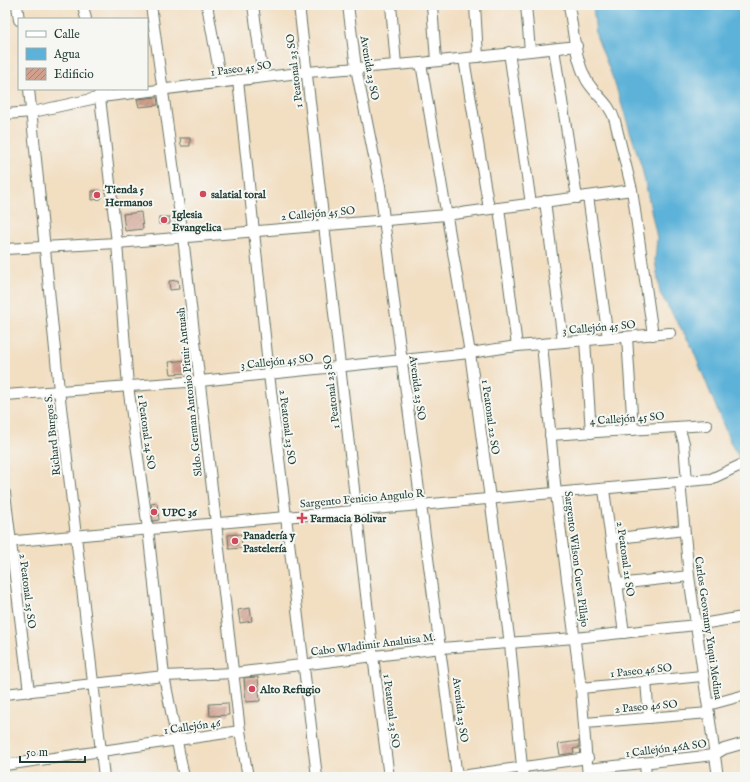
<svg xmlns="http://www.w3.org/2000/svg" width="750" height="782" viewBox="0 0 750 782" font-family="'IM FELL English',serif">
<defs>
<pattern id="building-hatch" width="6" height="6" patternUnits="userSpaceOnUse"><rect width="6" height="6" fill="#d09f8d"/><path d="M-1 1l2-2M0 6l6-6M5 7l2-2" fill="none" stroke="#a88374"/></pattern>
</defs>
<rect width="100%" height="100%" fill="#f6f6f2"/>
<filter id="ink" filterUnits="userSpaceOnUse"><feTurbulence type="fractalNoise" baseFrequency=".025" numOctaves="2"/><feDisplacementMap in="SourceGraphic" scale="8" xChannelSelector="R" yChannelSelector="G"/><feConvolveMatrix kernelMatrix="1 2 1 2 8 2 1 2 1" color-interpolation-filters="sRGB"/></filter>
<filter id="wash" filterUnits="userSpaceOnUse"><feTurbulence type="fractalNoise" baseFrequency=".012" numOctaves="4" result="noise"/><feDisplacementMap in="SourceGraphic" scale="16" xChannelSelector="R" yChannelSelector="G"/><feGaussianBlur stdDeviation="0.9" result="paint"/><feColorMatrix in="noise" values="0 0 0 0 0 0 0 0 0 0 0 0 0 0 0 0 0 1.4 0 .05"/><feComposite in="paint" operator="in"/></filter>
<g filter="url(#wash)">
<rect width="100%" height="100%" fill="#f2dec1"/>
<path fill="#5db2d9" stroke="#3e7886" d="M593 5H745V467L731 444 691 345 660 293 655 260 657 238 642 168 614 81 596 35Z"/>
<g id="blocks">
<g fill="url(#building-hatch)">
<path d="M157 97 158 105 139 107 137 99Z"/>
<path d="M180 138H190V146H181Z"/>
<path d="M92 191H101V199L92 200Z"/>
<path d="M141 212 143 229 125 231 123 214Z"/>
<rect x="159" y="217" width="11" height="7"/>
<path d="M178 280 179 289 170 290 169 281Z"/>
<path d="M186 360 187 373 171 374 169 362Z"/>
<path d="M157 503 159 520 153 521 151 504Z"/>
<path d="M241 534 242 548 229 549 228 535Z"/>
<path d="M250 608 252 621 240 623 238 610Z"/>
<path d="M258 677 260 701 246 702 244 678Z"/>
<path d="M228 703 229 715 210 716 209 704Z"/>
<path d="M579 741V748L573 749 574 753 560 755 558 744Z"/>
</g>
</g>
</g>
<g filter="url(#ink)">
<use href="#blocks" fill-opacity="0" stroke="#697565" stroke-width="1"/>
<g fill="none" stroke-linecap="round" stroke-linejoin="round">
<g stroke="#697565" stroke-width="12">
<g id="minor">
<path d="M17 5 19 20"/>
<path d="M83 5 86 19"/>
<path d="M151 5 183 237 240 731 248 777"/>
<path d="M207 5 221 82"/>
<path d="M253 5 263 77"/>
<path d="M299 5 373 656 389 777"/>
<path d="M348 5 356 68 380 186 395 309 457 777"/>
<path d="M391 5 396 65"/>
<path d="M432 5 436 61"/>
<path d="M475 5 478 57"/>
<path d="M526 5 530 51"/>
<path d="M569 5C573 29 575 59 587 81 596 96 610 103 615 121L632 190 653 335"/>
<path d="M554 49 577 198"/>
<path d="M509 52 531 204"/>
<path d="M464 59 489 209"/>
<path d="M421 63 470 353 510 644 523 777"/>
<path d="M238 80 269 374 317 777"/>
<path d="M29 89 59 390 104 777"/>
<path d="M99 89 117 243 128 386 148 529 164 676 184 777"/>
<path d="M5 114 33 112 101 97 307 72 421 63 577 46"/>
<path d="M588 196 608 338"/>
<path d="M545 201 563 342"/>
<path d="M499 208 517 346"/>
<path d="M5 249 117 243 446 215 632 190"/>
<path d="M627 337 633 430"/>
<path d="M585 340 591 433"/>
<path d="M542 344 556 494 581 688 588 777"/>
<path d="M5 395 200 381 470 353 517 346 670 333"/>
<path d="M679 427 684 443 687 482"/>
<path d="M550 435 707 425"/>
<path d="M680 482 689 576 718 777"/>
<path d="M604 490 624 633"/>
<path d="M5 493 29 692"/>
<path d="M611 539 684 530"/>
<path d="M5 542 711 479 745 463"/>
<path d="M618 584 689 576"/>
<path d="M646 681 649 718"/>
<path d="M581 688 702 676"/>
<path d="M5 694 164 676 234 673 441 648 575 638 696 625 743 617"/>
<path d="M708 705 745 695"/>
<path d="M585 723 709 713"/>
<path d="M645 763 646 777"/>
<path d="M5 765 240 731"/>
<path d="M588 769 714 755 724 749 745 743"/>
<path d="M454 777 588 758"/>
</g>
</g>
<use href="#minor" stroke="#fff" stroke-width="10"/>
</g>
</g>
<g fill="#d1495b" stroke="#f6f6f2" stroke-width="1.5">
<circle cx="203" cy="194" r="4"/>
<circle cx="97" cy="195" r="4"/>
<circle cx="164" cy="220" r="4"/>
<circle cx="154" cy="512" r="4"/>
<path d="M300 512h4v4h4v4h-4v4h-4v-4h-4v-4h4z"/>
<circle cx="235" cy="541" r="4"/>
<circle cx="252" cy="689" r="4"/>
</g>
<g text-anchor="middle" stroke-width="4" stroke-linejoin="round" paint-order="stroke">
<g font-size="11" fill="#1f3d34" stroke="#f6f6f2">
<text transform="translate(241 68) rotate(-7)" y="4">1 Paseo 45 SO</text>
<text transform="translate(370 68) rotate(80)" y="4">Avenida 23 SO</text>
<text transform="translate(294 71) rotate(-97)" y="4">1 Peatonal 23 SO</text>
<text transform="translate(318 213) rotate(-5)" y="4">2 Callejón 45 SO</text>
<text transform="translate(599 327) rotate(-5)" y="4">3 Callejón 45 SO</text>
<text transform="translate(277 361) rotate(-6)" y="4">3 Callejón 45 SO</text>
<text transform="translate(418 388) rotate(82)" y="4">Avenida 23 SO</text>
<text transform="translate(189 392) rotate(-96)" y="4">Sldo. German Antonio Pituir Antuash</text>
<text transform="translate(331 392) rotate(-97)" y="4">1 Peatonal 23 SO</text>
<text transform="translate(491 417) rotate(82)" y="4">1 Peatonal 22 SO</text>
<text transform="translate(627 418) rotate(-4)" y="4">4 Callejón 45 SO</text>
<text transform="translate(288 427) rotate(83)" y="4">2 Peatonal 23 SO</text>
<text transform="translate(147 432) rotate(82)" y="4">1 Peatonal 24 SO</text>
<text transform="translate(52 435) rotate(-96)" y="4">Richard Burgos S.</text>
<text transform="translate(362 498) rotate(-5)" y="4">Sargento Fenicio Angulo R</text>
<text transform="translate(577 559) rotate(83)" y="4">Sargento Wilson Cueva Pillajo</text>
<text transform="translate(626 559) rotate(82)" y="4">2 Peatonal 21 SO</text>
<text transform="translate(28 591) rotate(83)" y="4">2 Peatonal 25 SO</text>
<text transform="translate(709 628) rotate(82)" y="4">Carlos Geovanny Yuqui Medina</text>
<text transform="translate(373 644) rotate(-7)" y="4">Cabo Wladimir Analuisa M.</text>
<text transform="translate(641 670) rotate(-6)" y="4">1 Paseo 46 SO</text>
<text transform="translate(646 706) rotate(-5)" y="4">2 Paseo 46 SO</text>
<text transform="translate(461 710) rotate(83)" y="4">Avenida 23 SO</text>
<text transform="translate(392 711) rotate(83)" y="4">1 Peatonal 23 SO</text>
<text transform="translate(192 726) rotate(-8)" y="4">1 Callejón 46</text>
<text transform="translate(666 748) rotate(-7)" y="4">1 Callejón 46A SO</text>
</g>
<g font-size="11" font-weight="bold" fill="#1f3d34" stroke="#f6f6f2" text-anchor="start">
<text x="105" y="193">Tienda 5<tspan x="105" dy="13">Hermanos</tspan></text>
<text x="211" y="198">salatial toral</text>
<text x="172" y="218">Iglesia<tspan x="172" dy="13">Evangelica</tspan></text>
<text x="162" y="516">UPC 36</text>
<text x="310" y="522">Farmacia Bolivar</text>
<text x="243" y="539">Panadería y<tspan x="243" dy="13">Pastelería</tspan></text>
<text x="260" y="693">Alto Refugio</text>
</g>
</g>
<rect width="750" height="782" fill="none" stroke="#f6f6f2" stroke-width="20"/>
<rect x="18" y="18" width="130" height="72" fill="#f6f6f2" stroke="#a0aca6"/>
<rect x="26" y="31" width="20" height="6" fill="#ffffff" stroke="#a0aca6"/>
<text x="54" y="38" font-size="12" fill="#1f3d34">Calle</text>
<rect x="26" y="48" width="20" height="12" fill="#5db2d9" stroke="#a0aca6"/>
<text x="54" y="58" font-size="12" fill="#1f3d34">Agua</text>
<rect x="26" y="68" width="20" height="12" fill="url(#building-hatch)" stroke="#a0aca6"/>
<text x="54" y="78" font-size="12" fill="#1f3d34">Edificio</text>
<path d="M20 756v6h65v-6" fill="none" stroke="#1f3d34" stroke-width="2"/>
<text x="26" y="756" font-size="12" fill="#1f3d34" stroke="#f6f6f2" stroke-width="3" paint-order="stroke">50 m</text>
</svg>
